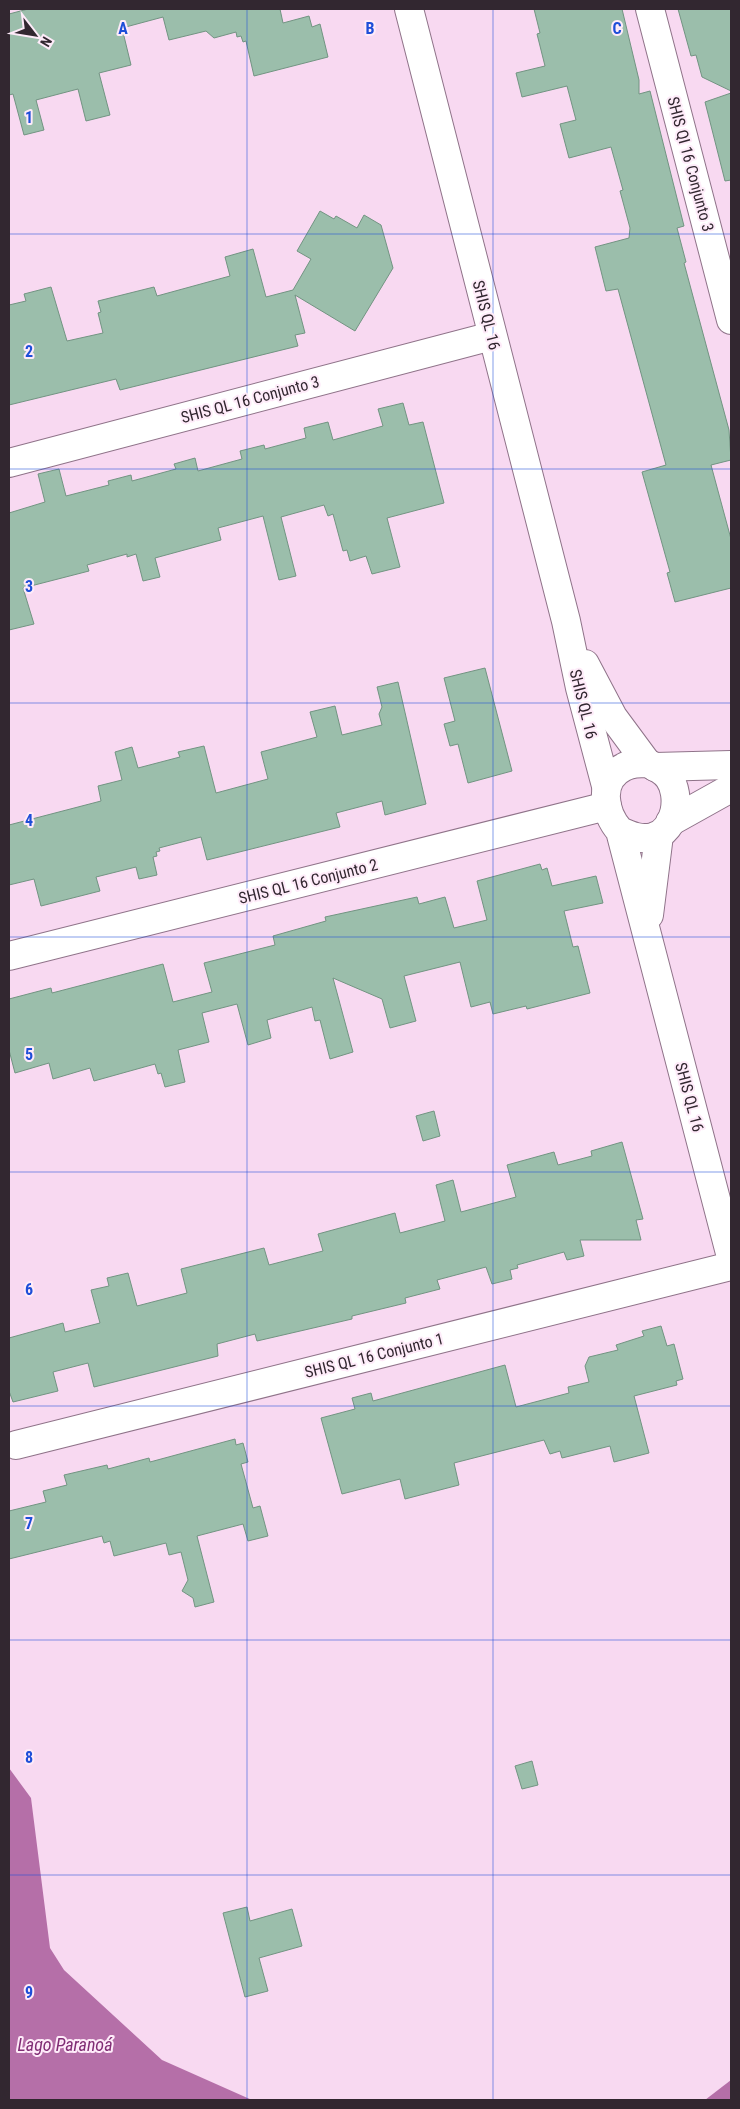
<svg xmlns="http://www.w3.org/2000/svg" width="740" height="2109" viewBox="0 0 740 2109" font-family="'Roboto Condensed',sans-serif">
<rect width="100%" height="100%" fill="#f8d9f1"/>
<g fill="#b56fa8">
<path d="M9 1768 31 1798 50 1948 64 1970 162 2060 252 2100H9Z"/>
<path d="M731 2080V2100H705Z"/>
</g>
<g fill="#9bbeab" stroke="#729482">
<path d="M28 9H280L283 23 309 16 312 27 320 24 328 57 254 76 246 41 243 42 241 36 237 37 236 32 214 38 206 31 169 40 163 17 122 28 131 65 99 73 110 115 86 121 78 89 36 100 44 130 24 135 13 94 9 95V14Z"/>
<path d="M534 9H622L639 80V94L650 91 684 226 677 228 686 262 684 263 729 430 731 460 711 465 731 539V588L675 602 667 573 670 572 642 472 666 465 618 289 606 291 595 247 629 238 630 228 620 191 623 190 611 147 569 158 560 124 576 120 567 86 522 97 516 73 545 66 537 34 540 33Z"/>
<path d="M678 9H731V91L702 77 696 55 691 56Z"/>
<path d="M731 93V180L725 181 705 102Z"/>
<path d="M320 211 334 219 336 216 357 228 364 215 381 225 393 268 355 331 295 295 305 333 295 335 298 346 120 390 116 379 9 405V305L26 301 24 294 51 287 67 341 103 333 98 313 101 312 98 301 154 287 157 296 230 276 225 257 253 249 266 297 293 290 311 259 297 251Z"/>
<path d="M403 403 409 425 423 422 444 503 387 518 400 567 372 574 366 556 350 561 347 550 343 551 333 514 328 516 324 505 281 517 296 576 279 580 263 516 218 528 221 540 155 558 160 577 143 581 136 554 127 557V554L87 565 89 571 23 588 34 624 9 630V513L45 502 38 474 59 469 66 496 109 485 108 481 131 475 132 481 176 469 174 464 195 458 198 471 242 459 240 451 264 445 265 449 306 438 304 428 328 422 333 440 383 426 378 409Z"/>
<path d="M485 668 512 771 468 783 458 744 450 746 444 724 455 721 444 678Z"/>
<path d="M398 682 426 804 385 815 382 801 336 813 340 827 207 860 201 837 159 848 160 851 156 852 157 856 153 857 157 875 139 879 136 867 96 877 100 891 41 906 34 879 9 885V825L101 801 98 786 122 780 115 752 132 747 138 768 180 757 178 752 204 746 216 793 268 779 261 752 317 737 310 712 335 706 342 735 382 725 379 714 382 707 377 687Z"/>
<path d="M540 864 542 870 547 868 552 886 596 876 603 903 564 911 573 947 578 946 590 993 527 1009 526 1006 493 1014 490 1002 471 1007 460 962 404 976 416 1021 390 1028 382 999 333 978 353 1052 330 1059 320 1020 315 1021 312 1007 267 1020 271 1038 248 1045 237 1004 202 1013 209 1042 178 1050 185 1082 165 1087 161 1073 158 1074 155 1064 94 1081 90 1068 53 1079 49 1063 15 1073 9 1050V999L51 988 52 993 163 964 173 1002 212 992 204 963 275 945 273 936 326 921 325 917 417 897 419 904 445 897 454 928 487 920 477 881Z"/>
<path d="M434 1111 440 1136 423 1141 416 1116Z"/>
<path d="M622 1142 643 1219 636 1220 641 1240H580L584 1256 567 1260 564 1252 517 1265 518 1268 510 1270 512 1279 492 1284 486 1267 437 1280 440 1289 405 1298 406 1303 352 1316V1319L257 1341 255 1334 217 1344 218 1356 94 1387 88 1363 53 1372 58 1391 13 1402 9 1391V1338L63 1323 65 1332 100 1323 91 1290 109 1286 107 1278 128 1273 137 1306 187 1293 181 1269 264 1248 269 1265 323 1251 318 1234 395 1213 400 1233 445 1221 436 1185 453 1180 461 1212 516 1197 507 1165 554 1152 558 1165 592 1156 591 1151Z"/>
<path d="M661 1326 667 1346 674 1344 683 1379 676 1381 677 1385 634 1396 649 1453 614 1462 610 1446 562 1458 560 1451 550 1454 544 1440 454 1463 459 1485 405 1499 400 1479 342 1494 321 1418 355 1409 352 1398 371 1393 373 1401 505 1365 516 1407 569 1393 568 1387 589 1382 585 1366 589 1357 618 1350 616 1345 644 1336 642 1331Z"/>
<path d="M235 1439 236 1445 243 1443 248 1462 241 1464 253 1508 260 1506 268 1536 248 1541 243 1524 197 1536 214 1602 195 1607 193 1598 182 1591 188 1580 181 1552 169 1555 166 1543 114 1556 110 1541 104 1543 102 1536 9 1559V1511L46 1502 43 1491 67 1485 64 1475 107 1465 108 1469 149 1458 150 1462Z"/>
<path d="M532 1761 538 1785 522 1789 515 1766Z"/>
<path d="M247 1907 250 1921 292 1909 302 1946 259 1958 268 1991 245 1997 223 1913Z"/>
</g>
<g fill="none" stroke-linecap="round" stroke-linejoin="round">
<g stroke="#8f7389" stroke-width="30">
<g id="minor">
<path d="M409 9 566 621 580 688 606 786"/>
<path d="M650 9 731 320"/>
<path d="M9 463 492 336"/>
<path d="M585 664 613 717 647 763"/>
<path d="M655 767 731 765"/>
<path d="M670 822 731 788"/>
<path d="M620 831C631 836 641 840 653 837 677 830 681 795 669 778 664 771 654 766 647 763 639 763 631 763 624 767 597 780 604 813 620 831L731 1257"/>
<path d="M649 915 659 835"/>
<path d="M9 956 607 806"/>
<path d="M16 1445 731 1266"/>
</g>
</g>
<use href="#minor" stroke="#fff" stroke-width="28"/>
</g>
<path fill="none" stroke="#1d4ed8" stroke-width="1" stroke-opacity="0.55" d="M247 9V2100M493 9V2100M9 234H731M9 469H731M9 703H731M9 937H731M9 1172H731M9 1406H731M9 1640H731M9 1875H731"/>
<g text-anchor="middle" stroke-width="4" stroke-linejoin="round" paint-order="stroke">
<g font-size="16" fill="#322730" stroke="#feebf9">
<text transform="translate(691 164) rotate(75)" y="6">SHIS QI 16 Conjunto 3</text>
<text transform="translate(487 315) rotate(76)" y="6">SHIS QL 16</text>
<text transform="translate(250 399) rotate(-15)" y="6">SHIS QL 16 Conjunto 3</text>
<text transform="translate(584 704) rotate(76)" y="6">SHIS QL 16</text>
<text transform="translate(308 881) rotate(-14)" y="6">SHIS QL 16 Conjunto 2</text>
<text transform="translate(690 1097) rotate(75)" y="6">SHIS QL 16</text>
<text transform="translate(374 1355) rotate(-14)" y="6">SHIS QL 16 Conjunto 1</text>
</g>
<g font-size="18" font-style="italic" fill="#802c74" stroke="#feebf9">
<text x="65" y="2051">Lago Paranoá</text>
</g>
</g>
<g font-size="16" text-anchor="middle" font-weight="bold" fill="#1d4ed8" stroke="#feebf9" stroke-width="4" stroke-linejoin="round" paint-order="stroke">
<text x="123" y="34">A</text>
<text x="370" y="34">B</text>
<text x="617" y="34">C</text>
<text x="29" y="123">1</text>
<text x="29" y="357">2</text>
<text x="29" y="592">3</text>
<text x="29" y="826">4</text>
<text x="29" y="1060">5</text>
<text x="29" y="1295">6</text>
<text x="29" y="1529">7</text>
<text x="29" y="1763">8</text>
<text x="29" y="1998">9</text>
</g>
<rect width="740" height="2109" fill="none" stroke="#322730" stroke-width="20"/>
<g transform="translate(35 35) rotate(121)" stroke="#feebf9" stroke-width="4" paint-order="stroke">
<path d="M0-4L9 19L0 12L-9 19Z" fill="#322730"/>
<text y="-8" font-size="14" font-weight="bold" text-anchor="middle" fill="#322730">N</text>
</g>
</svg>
